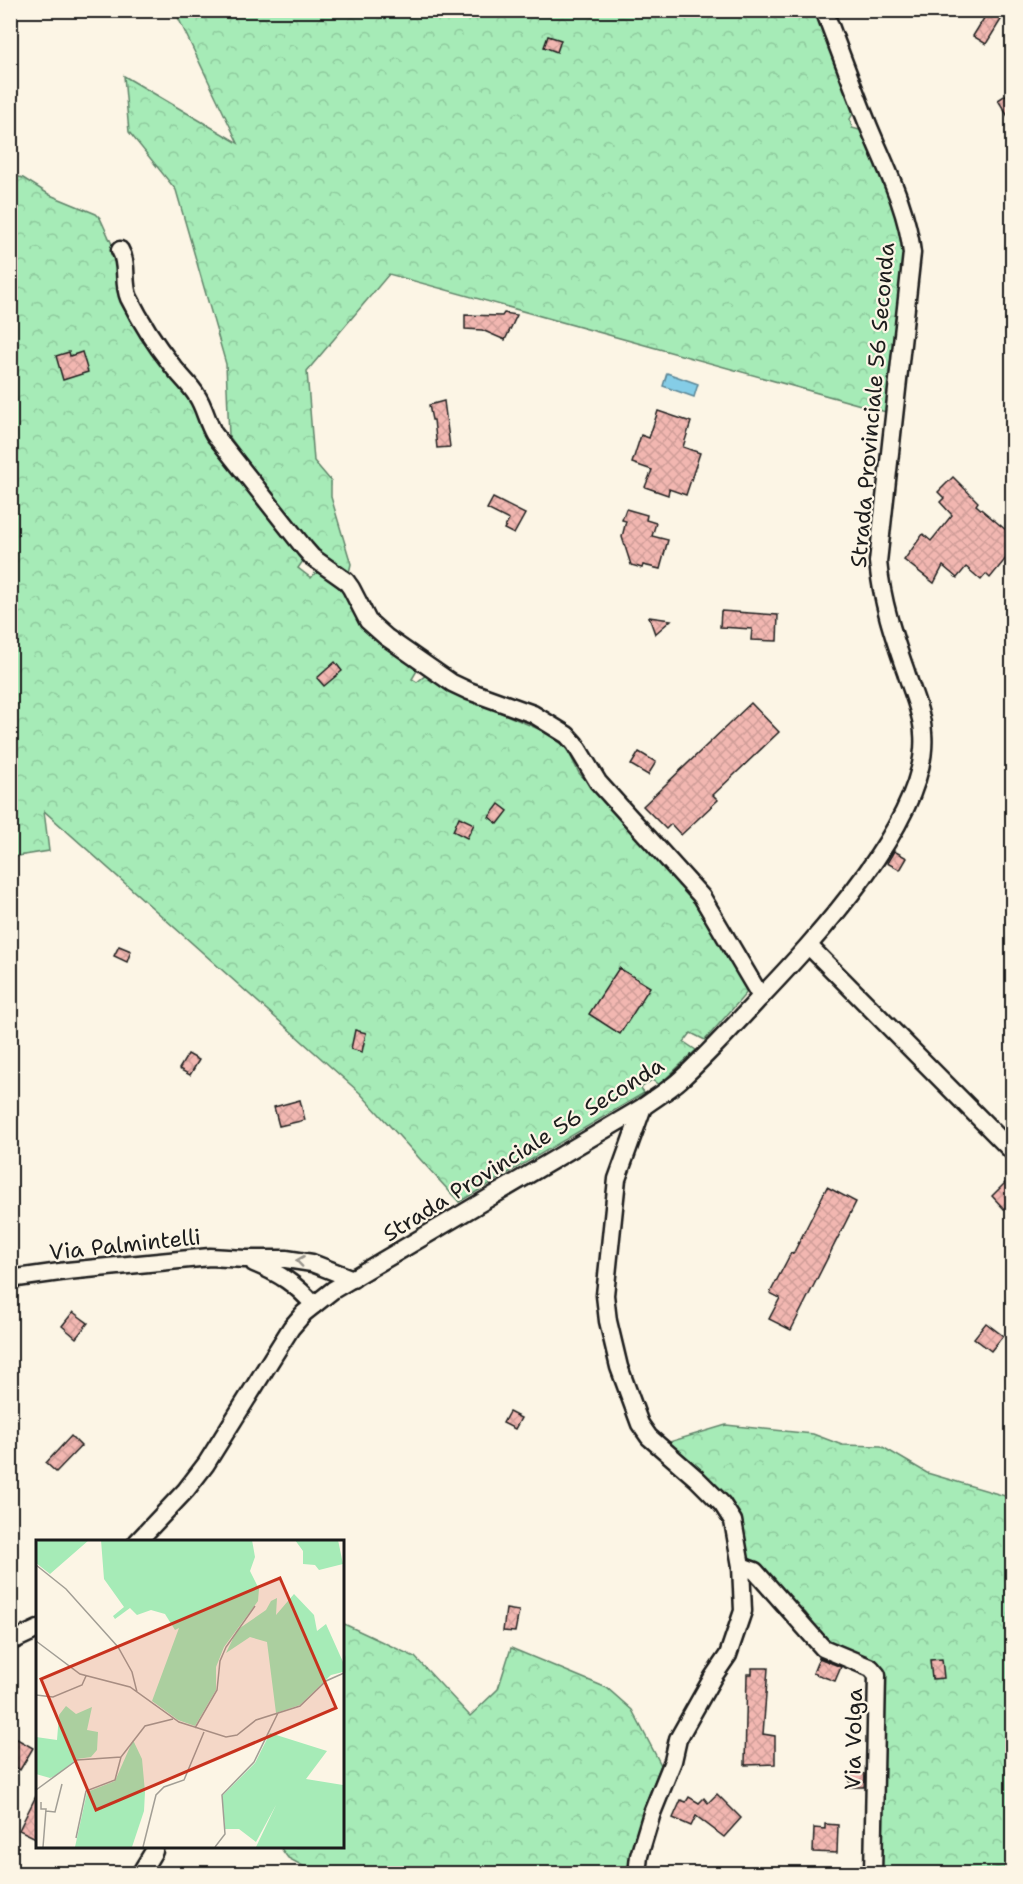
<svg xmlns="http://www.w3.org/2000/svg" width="1023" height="1884" viewBox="0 0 1023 1884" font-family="'Shantell Sans',sans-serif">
<defs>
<pattern id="forest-crowns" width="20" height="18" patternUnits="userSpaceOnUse" patternTransform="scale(1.5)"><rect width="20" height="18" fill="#a6ebb7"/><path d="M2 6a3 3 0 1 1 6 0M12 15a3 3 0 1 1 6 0" fill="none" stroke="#8ec99d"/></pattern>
<pattern id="building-cross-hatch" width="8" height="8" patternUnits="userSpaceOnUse" patternTransform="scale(1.5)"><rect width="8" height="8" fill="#f2b7b1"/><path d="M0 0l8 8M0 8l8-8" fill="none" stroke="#cf9d98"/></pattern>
</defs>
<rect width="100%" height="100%" fill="#fcf5e5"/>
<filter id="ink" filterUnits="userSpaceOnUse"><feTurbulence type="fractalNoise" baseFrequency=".0167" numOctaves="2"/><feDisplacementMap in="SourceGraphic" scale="12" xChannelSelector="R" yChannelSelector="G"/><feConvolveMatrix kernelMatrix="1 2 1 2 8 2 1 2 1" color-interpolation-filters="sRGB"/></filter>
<g filter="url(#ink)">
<g fill="url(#forest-crowns)" stroke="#61846a" stroke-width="1.5">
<path d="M175 11H816L855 110 850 119 852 128 863 131C880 172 899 209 903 254L886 412 389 274 307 371 314 461 331 481V497L351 564 349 573 311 549 229 436 226 364 176 190 129 132 124 76 238 143Z"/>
<path d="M11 175 23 178 50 195 96 214 100 218 121 264V284L303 561 298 568 311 578 317 571 332 581 343 592 367 631 418 669 412 679 417 682 426 675 447 689 543 731 566 747 579 773 692 898 749 990 705 1040 691 1033 684 1042 696 1050 659 1085 652 1080 641 1088 644 1093 459 1202 360 1093 44 811 49 851 11 857Z"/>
<path d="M726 1425 813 1434 842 1445 881 1446 927 1473 1012 1498V1873H880L885 1674 827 1642 746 1556 740 1521 666 1443Z"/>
<path d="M342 1623 415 1657 470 1716 498 1689 511 1648 607 1688 632 1710 661 1765 645 1805 632 1867V1873H316L288 1858 280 1847 342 1846Z"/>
</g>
<path fill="#85cde7" stroke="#5b8696" stroke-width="1.5" d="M667 373 698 384 694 397 663 386Z"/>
<g fill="url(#building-cross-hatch)" stroke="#1c1c1c" stroke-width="1.5">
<path d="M989 10H1007L986 44 973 36Z"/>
<path d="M548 36 561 40 557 52 544 47Z"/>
<path d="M1012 91V123L998 100Z"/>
<path d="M504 313 517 315 505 340 482 330 465 329V315L502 316Z"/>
<path d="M69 352 70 356 82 352 88 372 63 380 56 356Z"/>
<path d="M444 401 450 447 437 448 434 420H432L429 405Z"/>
<path d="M658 411 691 422 683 447 700 453 686 495 669 489 668 495 645 487 652 470 632 463 641 435 649 438Z"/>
<path d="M953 477 978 502 976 505 1012 535V551L990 578 986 574 981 580 966 567 957 578 943 566 934 583 904 560 923 534 931 541 952 515 940 502 944 498 938 492Z"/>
<path d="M493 498 525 514 514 534 504 529 509 520 487 509Z"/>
<path d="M626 509 647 515 646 520 656 523 652 536 668 540 660 569 643 565 642 568 631 565 622 537 626 521 622 520Z"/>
<path d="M721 611 778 615 777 641 751 640 752 629 720 627Z"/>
<path d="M649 617 671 620 655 634Z"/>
<path d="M335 662 342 671 324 686 317 678Z"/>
<path d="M751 703 779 732 713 795 718 800 681 835 671 824 666 829 643 806Z"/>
<path d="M639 752 656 762 648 775 631 765Z"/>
<path d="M499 804 508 811 498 824 489 817Z"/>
<path d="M459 817 474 824 467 838 453 831Z"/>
<path d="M894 851 907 858 900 870 887 863Z"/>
<path d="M119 946 131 951 127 962 114 956Z"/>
<path d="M619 968 650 987 620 1034 589 1014Z"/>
<path d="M355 1030 366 1033 362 1052 351 1049Z"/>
<path d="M188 1054 199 1060 190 1075 179 1069Z"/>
<path d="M300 1100 305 1120 279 1126 274 1107Z"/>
<path d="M1012 1176V1201L1004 1209 992 1196Z"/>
<path d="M827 1187 856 1202 791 1330 769 1319 780 1298 770 1293 791 1253 793 1254Z"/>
<path d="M73 1312 88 1323 76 1338 62 1326Z"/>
<path d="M986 1323 1003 1336 991 1351 974 1338Z"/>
<path d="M509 1412 521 1418 515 1429 503 1423Z"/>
<path d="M71 1436 81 1446 56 1472 46 1463Z"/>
<path d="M506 1609 519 1611 515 1632 503 1631Z"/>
<path d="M819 1658 841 1667 835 1681 813 1673Z"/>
<path d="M942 1659 944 1678 932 1679 930 1660Z"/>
<path d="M752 1668H768L763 1734 775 1736V1764L745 1765 747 1674H752Z"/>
<path d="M10 1735 33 1748 20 1770 10 1764Z"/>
<path d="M850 1773 865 1774 864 1787H850Z"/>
<path d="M38 1792V1839L19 1830Z"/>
<path d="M717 1794 741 1818 724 1837 696 1816 691 1826 673 1818 681 1800 686 1802 689 1797 699 1803 704 1798 708 1803Z"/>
<path d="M825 1824 838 1825 837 1853 813 1852 814 1828 825 1829Z"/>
</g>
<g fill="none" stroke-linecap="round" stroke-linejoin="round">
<g stroke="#1c1c1c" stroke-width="21">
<g id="minor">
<path d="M120 250C129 265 122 282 129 298 140 320 156 345 171 364 179 375 190 384 197 396 204 406 207 422 214 434L305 549 312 557 346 581 351 588 368 621 386 637 452 683 469 691 533 714 567 735 575 744 598 782 702 897 761 997"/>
<path d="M809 946 1012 1151"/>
<path d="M254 1263C279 1273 297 1285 314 1305"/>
<path d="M10 1279 67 1271 210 1257 245 1259H286L312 1263 353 1279"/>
<path d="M137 1542 186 1490 206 1464 291 1328 304 1313 333 1290 643 1107C655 1098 669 1090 680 1080 706 1056 731 1029 756 1002 811 944 931 818 923 733 922 712 912 692 906 672 893 635 882 602 878 562L912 253C907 208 886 168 869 127 853 88 839 49 824 10"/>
<path d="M741 1566 755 1571 823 1648 871 1668 877 1675 873 1874"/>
<path d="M10 1642 38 1629"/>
<path d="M140 1874 154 1851V1846"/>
<path d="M637 1874 639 1856 652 1813 673 1761 678 1739 713 1677 728 1655 743 1611 741 1566 733 1521 722 1504 697 1479 649 1437 640 1424 619 1367 608 1321 605 1295 617 1179 643 1107"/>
</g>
</g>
<use href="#minor" stroke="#fcf5e5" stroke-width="16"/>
</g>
<defs><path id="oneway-chevron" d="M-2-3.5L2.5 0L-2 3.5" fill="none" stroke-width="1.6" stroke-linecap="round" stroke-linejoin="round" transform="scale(1.5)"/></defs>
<use stroke="#97938b" href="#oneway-chevron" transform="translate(300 1261) rotate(-172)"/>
</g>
<g text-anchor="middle" stroke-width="4.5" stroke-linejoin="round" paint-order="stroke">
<g font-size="22" fill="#1c1c1c" stroke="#fcf5e5">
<text transform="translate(872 405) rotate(-85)" y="8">Strada Provinciale 56 Seconda</text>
<text transform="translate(523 1149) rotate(-32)" y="8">Strada Provinciale 56 Seconda</text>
<text transform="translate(125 1244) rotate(-6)" y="8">Via Palmintelli</text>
<text transform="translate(853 1739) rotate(-89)" y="8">Via Volga</text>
</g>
</g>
<g transform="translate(36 1540)">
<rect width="308" height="308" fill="#fcf5e5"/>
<path d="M4 0H53L14 34 0 23V3ZM65 0H216L219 17 214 31 223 49 222 61 188 107 180 127V150L159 186 142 180 116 161 143 88 139 90 129 74 115 70 101 75 94 68 79 79 77 76 88 67 68 39ZM259 0H302L307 24 283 30 279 25 267 24V11ZM258 54 278 75 281 91 290 84 307 122V132L295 135 264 165 240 173 231 102 214 97 190 113 201 90 230 70 235 61 241 58 240 75ZM30 166 40 174 56 167 51 190 62 192 61 210 55 217 41 219 21 235 14 238 0 234V197L21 200 23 175ZM234 193 291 211 270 239 307 245V307H220L240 265 220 302 203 289H189L186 256 219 223ZM97 200 106 219 109 252 108 271 96 307H39L51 252 79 241Z" fill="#a6ebb7"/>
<path fill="none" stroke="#a29e95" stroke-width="1.5" d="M0 25 30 49 82 107 96 132 101 152M0 101 44 134 94 147 143 182 190 197 201 195 220 180 264 166 290 141 308 133M0 155 17 157 46 145 50 136M159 188 181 150 184 121 190 107 219 66M0 250 41 220 85 217 109 186 137 179M5 262V269H10L7 307M10 271 19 272 26 244M40 298 50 251 79 240 85 217M107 307 120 255 128 247 148 240 168 192M179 307 189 294 186 255 218 222 242 173"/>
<path fill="#c8321e" fill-opacity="0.15" stroke="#c8321e" stroke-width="3" d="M244 38 300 168 60 270 5 139Z"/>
<rect width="308" height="308" fill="none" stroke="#1c1c1c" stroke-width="3"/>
</g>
<rect width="1023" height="1884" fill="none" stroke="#fcf5e5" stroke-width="36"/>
<rect x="18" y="18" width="987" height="1848" fill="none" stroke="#1c1c1c" stroke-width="2" filter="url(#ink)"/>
</svg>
